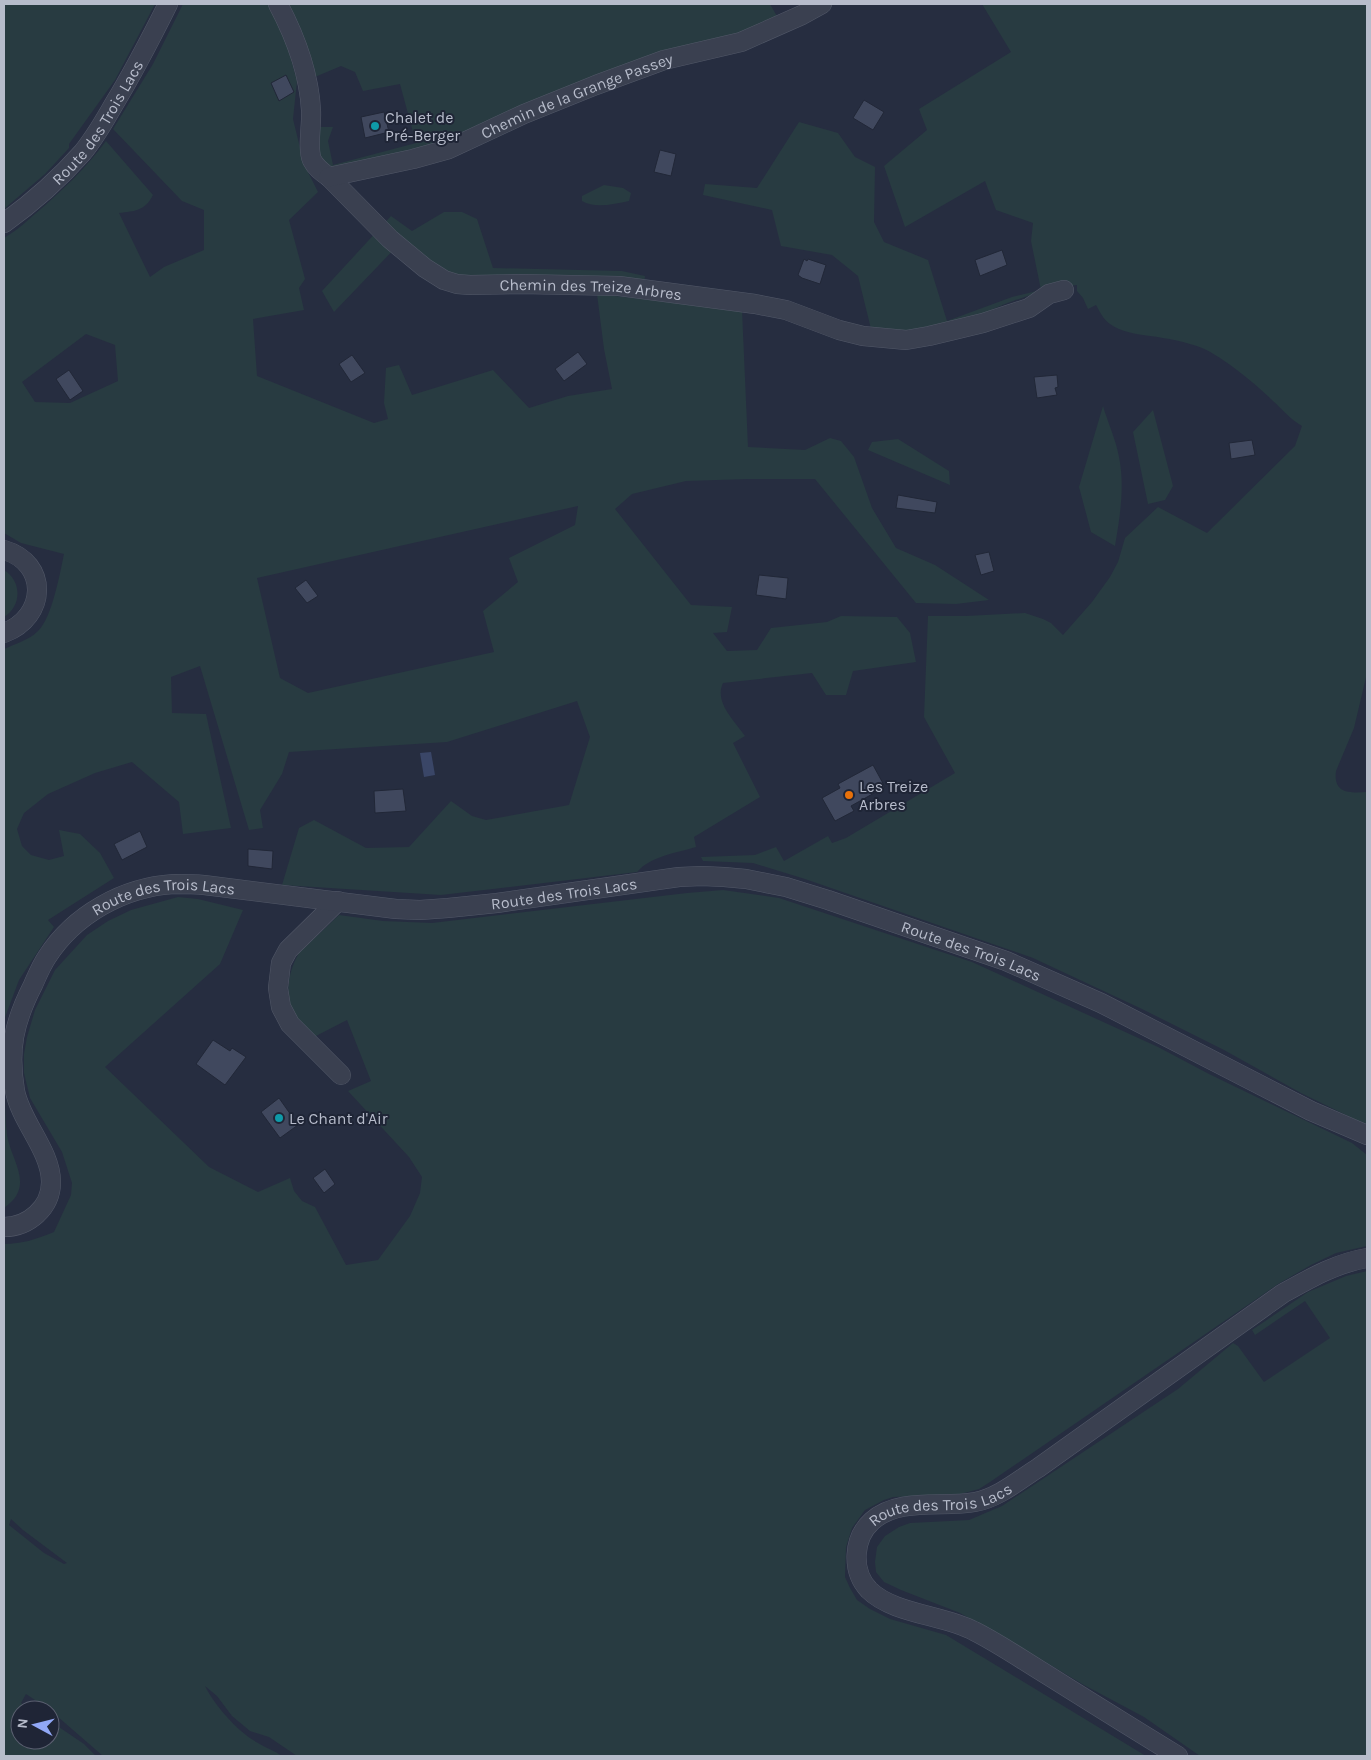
<svg xmlns="http://www.w3.org/2000/svg" width="1371" height="1760" viewBox="0 0 1371 1760" font-family="Karla,sans-serif">
<style>
.green{fill:#283b41;fill-rule:evenodd}
.water{fill:#3a4667}
.building{fill:#40485e;stroke:#212737}
.lines{fill:none;stroke-linecap:round;stroke-linejoin:round}
.minor-casing{stroke:#525868;stroke-width:20}
.minor{stroke:#3a4050;stroke-width:19}
.culture-dot{fill:#0f9aa8;stroke:#1f2536;stroke-width:2}
.food-dot{fill:#e8710a;stroke:#1f2536;stroke-width:2}
.labels{text-anchor:middle;dominant-baseline:central;stroke-width:4;stroke-linejoin:round;paint-order:stroke}
.street-label{font-size:16px;fill:#b7bccb;stroke:#1f2536}
.poi-label{font-size:16px;fill:#b7bccb;stroke:#1f2536;text-anchor:start}
</style>
<rect width="100%" height="100%" fill="#262d40"/>
<path class="green" d="M4,4H155L115,80L69,144V148L45,174L4,209Z
M183,4H268L283,30L297,81L293,119L304,164L318,192L289,220L305,279L299,288L304,310L253,319L257,376L374,423L388,419L384,403L386,368L399,365L412,395L493,370L529,408L568,396L612,389L604,349L597,294L742,310L748,447L805,450L830,438L841,441L854,457L872,508L896,548L935,565L989,600L956,604L916,603L815,479H748L686,481L632,494L615,509L691,605L732,607L727,632L713,633L727,651L757,650L771,628L827,622L841,616L897,617L910,633L916,662L853,671L846,695H826L812,673L723,683C714,702 734,720 745,736L733,743L760,797L694,837L696,847C676,853 651,856 637,872L441,895L282,885L299,828L314,820L366,848L409,847L451,801L472,816L486,820L569,805L590,737L577,701L447,742L289,752L282,774L260,810L263,828L249,830L200,666L171,677L172,713L206,714L231,828L183,834L179,802L132,762L95,773L48,794L24,813L17,829L22,846L31,855L49,860L64,856L59,830L80,834L100,853L114,878L48,920L54,927L19,980L4,1020V649C15,644 29,640 38,631C52,618 60,573 64,554L21,543L4,533V238C16,231 25,223 35,214C61,192 86,168 106,141L153,195C145,211 135,211 119,213L150,277L164,267L204,250V210L182,201L113,129L153,64ZM86,334L115,345L118,381L70,403L35,402L22,382ZM578,506L575,525L509,558L518,582L483,611L494,652L308,693L280,678L257,578Z
M288,4H770L778,18L740,34L436,146L335,169C315,160 317,146 317,127H333L328,141L333,165L416,143L400,84L363,91L355,72L341,66L315,77Z
M982,4H1367V673L1354,728L1336,771C1333,794 1350,793 1367,792V1124L1354,1119L1301,1093L1224,1050L1142,1009L1033,958L805,879L753,863L703,861L701,857L755,855L776,847L784,861L828,836L832,843L846,838L955,773L924,717L928,616H966L1025,613L1043,619L1051,623L1063,635L1092,602L1110,577L1118,562L1125,538L1158,507L1207,533L1295,446L1302,426C1290,419 1283,410 1273,401C1257,385 1223,357 1202,348C1187,342 1166,338 1150,336C1136,334 1121,332 1110,324C1103,319 1100,312 1096,305L1088,309L1083,298L1077,291V285C1056,287 1033,294 1013,301C993,308 973,320 952,326C926,333 899,333 872,333L858,276L832,255L781,246L772,210L703,195L705,184L757,188L799,122L838,133L855,157L875,167L874,222L884,242L928,260L947,321L1012,297L1041,290L1031,241L1033,223L996,210L985,181L905,227L884,166L927,130L919,109L1011,52Z
M604,185L623,188L631,193L629,201C614,204 595,209 582,201V196Z
M444,212H462L477,219L493,268L622,271L645,276L644,284L462,279L440,271L401,242L334,312L322,291L391,216L412,231Z
M1103,406C1108,423 1116,440 1119,457C1125,487 1120,516 1115,546L1091,532L1079,487Z
M1153,410L1173,486L1165,500L1148,504L1133,432Z
M898,439L949,471L950,485L868,450L872,442Z
M4,570C22,581 22,606 4,617Z
M723,890L779,898L972,962L1158,1047L1209,1074L1352,1143L1367,1155V1246L1336,1253L1311,1265L1278,1284L990,1482L979,1489L957,1495L893,1497L884,1500L865,1510L852,1528L846,1547L845,1577L850,1588L857,1600L870,1609L890,1619L946,1635L1146,1756H297L269,1737L250,1731L232,1716L217,1696L205,1686C215,1706 238,1732 258,1743C266,1748 275,1751 282,1756H103L50,1710L26,1694L21,1703L32,1710H20V1740H50V1721L84,1744L96,1756H4V1244C22,1244 37,1239 54,1232L71,1195L72,1183L62,1152L30,1098L24,1073V1054L27,1037L35,1010L55,970L87,935L108,921L131,910L178,897L198,899L243,910L220,964L105,1067L209,1167L258,1192L290,1178L294,1191L302,1201L315,1207L346,1265L378,1260L410,1216L420,1193L422,1177L409,1157L348,1091L371,1081L347,1020L314,1037C307,1029 296,1019 292,1010C284,992 290,968 299,953L339,915L383,921L432,923L687,893ZM11,1519L23,1530L67,1563L64,1564L44,1553L9,1525Z
M4,1096C6,1109 5,1122 7,1135C11,1161 36,1186 4,1208Z
M1367,1271V1756H1200L1144,1717L1084,1685L1005,1638L960,1613L901,1590L884,1582L876,1572L875,1562L877,1547L885,1536L899,1527L910,1523L969,1520L1002,1506L1178,1389L1233,1343L1238,1346L1264,1382L1330,1338L1305,1301L1255,1335L1252,1330L1308,1292L1346,1276Z"/>
<path class="water" d="M431,752L435,775L424,777L420,753Z"/>
<path class="building" d="M286,75L294,92L279,101L271,83Z
M864,100L884,112L873,130L853,118Z
M384,112L389,132L365,138L361,117Z
M660,150L676,154L671,176L654,172Z
M1002,250L1007,265L980,276L975,260Z
M804,259L807,261L808,259L826,265L820,284L802,278L798,275Z
M578,352L587,364L564,381L555,369Z
M352,355L365,373L351,382L339,364Z
M69,370L83,391L70,400L56,379Z
M1057,375L1058,387L1055,388L1057,395L1037,398L1034,377Z
M1252,440L1255,455L1231,459L1229,443Z
M898,495L937,502L935,513L896,508Z
M989,552L994,571L981,575L975,555Z
M759,575L788,578L786,599L756,595Z
M306,580L318,596L307,603L295,588Z
M873,765L885,787L851,806L854,811L835,821L822,798L840,788L838,784Z
M403,789L406,811L375,813L374,791Z
M140,831L147,847L122,860L114,844Z
M248,849L273,851L272,869L248,866Z
M213,1040L230,1051L232,1048L246,1057L225,1085L196,1064Z
M279,1098L298,1125L280,1138L261,1112Z
M325,1169L335,1184L324,1193L313,1178Z"/>
<g class="lines">
<g class="minor-casing">
<g id="minor">
<path id="s1" d="M278,4C295,36 309,74 311,110C312,125 307,148 312,160C316,168 322,172 329,177L390,239L425,268L444,280L457,284L470,285L521,284L619,286L755,304L786,310L839,330L863,336L906,340L929,336L983,323L1029,308L1049,294L1064,290"/>
<path id="s2" d="M329,177L413,159L449,149L524,114L596,85L664,60L741,42L802,15L822,4"/>
<path id="s3" d="M4,223C32,203 60,178 83,152C95,137 105,120 114,104C134,71 151,38 168,4"/>
<path d="M4,550C49,563 47,617 4,633"/>
<path d="M338,901L288,950L281,963L278,988L281,1007L290,1024L341,1075"/>
<path id="s4" d="M4,1227C28,1227 51,1208 51,1182C51,1151 21,1122 15,1091C8,1049 14,1022 33,985C37,976 41,966 47,957C74,915 123,887 174,884C184,884 194,884 204,885L396,909L420,910L448,908L497,903L679,877L702,876L724,877L746,879L786,887L828,900L1006,961L1101,1003L1311,1111L1367,1135"/>
<path id="s5" d="M1178,1756C1135,1730 1092,1703 1049,1676C1024,1661 1000,1644 974,1631C944,1615 893,1614 869,1590C851,1571 853,1538 872,1521C899,1497 942,1508 975,1502C998,1498 1019,1480 1038,1468L1282,1294C1309,1279 1336,1263 1367,1258"/>
</g>
</g>
<use href="#minor" class="minor"/>
</g>
<g class="culture-dot">
<circle cx="375" cy="126" r="5"/>
<circle cx="279" cy="1118" r="5"/>
</g>
<circle class="food-dot" cx="849" cy="795" r="5"/>
<g class="labels">
<g class="street-label">
<text stroke="none"><textPath href="#s2" startOffset="262">Chemin de la Grange Passey</textPath></text>
<text stroke="none"><textPath href="#s3" startOffset="139">Route des Trois Lacs</textPath></text>
<text stroke="none"><textPath href="#s1" startOffset="489">Chemin des Treize Arbres</textPath></text>
<text stroke="none"><textPath href="#s4" startOffset="856">Route des Trois Lacs</textPath></text>
<text stroke="none"><textPath href="#s4" startOffset="451">Route des Trois Lacs</textPath></text>
<text stroke="none"><textPath href="#s4" startOffset="1276">Route des Trois Lacs</textPath></text>
<text stroke="none"><textPath href="#s5" startOffset="501">Route des Trois Lacs</textPath></text>
</g>
<g class="poi-label">
<text x="385" y="117">Chalet de<tspan x="385" dy="18">Pré-Berger</tspan></text>
<text x="859" y="786">Les Treize<tspan x="859" dy="18">Arbres</tspan></text>
<text x="289" y="1118">Le Chant d'Air</text>
</g>
</g>
<rect width="1371" height="1760" fill="none" stroke="#b7bccb" stroke-width="10"/>
<g transform="translate(35 1725) rotate(277)"><circle r="24" fill="#1f2536" stroke="#5c6172"/>
<path d="M0-4L9 19L0 12L-9 19Z" fill="#91a8f6"/>
<text y="-8" font-size="14" font-weight="bold" text-anchor="middle" fill="#b7bccb">N</text>
</g>
</svg>
